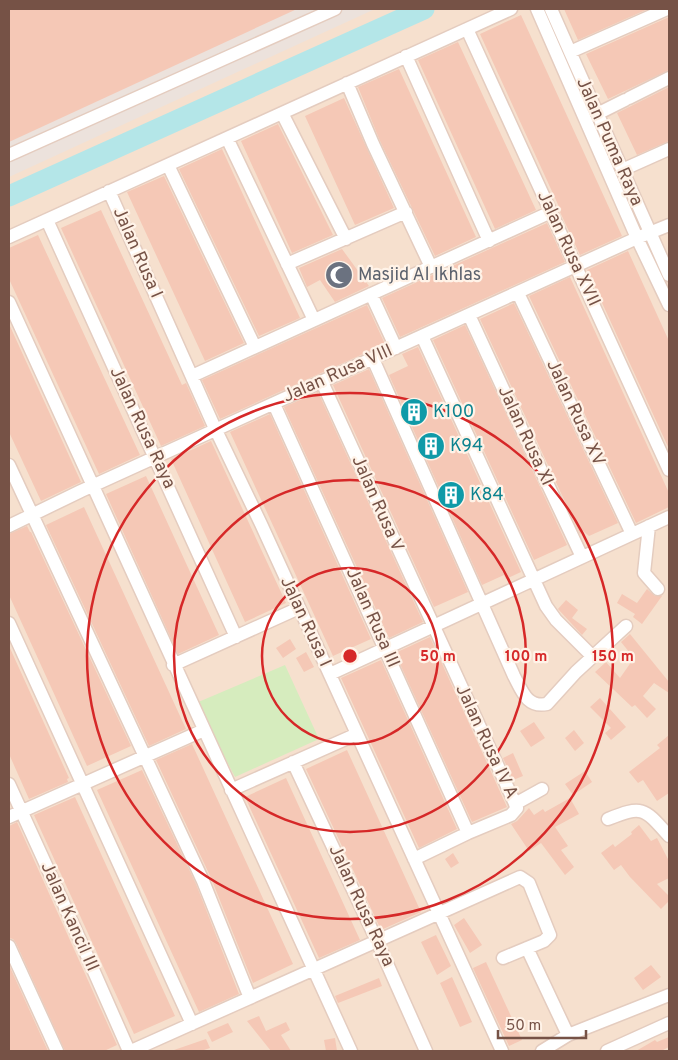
<svg xmlns="http://www.w3.org/2000/svg" width="678" height="1060" viewBox="0 0 678 1060" font-family="Overpass,sans-serif">
<style>
.residential{fill:#f6e0ce}
.industrial{fill:#ece2dc}
.green{fill:#d6ecbe}
.lines{fill:none;stroke-linecap:round;stroke-linejoin:round}
.river{stroke:#b4e6e8;stroke-width:21}
.building{fill:#f5c8b6}
.minor-casing{stroke:#e4ccbf;stroke-width:15}
.minor{stroke:#fff;stroke-width:12}
.ring{fill:none;stroke:#d62828;stroke-width:2.5}
.labels{text-anchor:middle;dominant-baseline:central;stroke-width:4.5;stroke-linejoin:round;paint-order:stroke}
.street-label{font-size:18px;fill:#765246;stroke:#fff3e8}
.worship-label{font-size:18px;fill:#5b616d;stroke:#fff3e8;text-anchor:start}
.culture-label{font-size:18px;fill:#0d838f;stroke:#fff3e8;text-anchor:start}
.centre{fill:#d62828;stroke:#fff3e8;stroke-width:2.5}
.ring-label{font-size:15px;text-anchor:middle;font-weight:bold;fill:#d62828;stroke:#fff3e8;stroke-width:4.5;stroke-linejoin:round;paint-order:stroke}
</style>
<rect width="100%" height="100%" fill="#feefe0"/>
<path class="residential" d="M9,9H669V1051H9Z"/>
<path class="industrial" d="M9,9H375L9,177Z"/>
<path class="green" d="M285,665L319,739L235,777L196,703Z"/>
<g class="lines">
<path class="river" d="M9,196L424,9"/>
</g>
<path class="building" d="M9,9H297L9,142Z
M564,9H648L578,40Z
M521,15L622,236L580,255L560,212L561,211L480,34Z
M669,17V70L608,99L586,54Z
M458,42L536,210L495,229L418,60Z
M399,69L476,237L435,256L380,141L358,87Z
M669,87V141L637,155L617,113Z
M344,98L394,208L355,225L305,116Z
M278,124L333,235L292,253L241,141Z
M222,149L300,318L259,336L179,169Z
M164,176L244,343L205,361L127,192Z
M101,210L182,385L186,383L205,426L161,446L61,228Z
M547,223L565,262L400,337L382,298Z
M38,235L140,455L99,474L9,279V248Z
M342,249L369,286L335,302L320,280L307,287L299,268Z
M628,251L669,341V449L587,270Z
M570,277L669,493V507L636,523L529,296Z
M514,303L618,523L589,536L583,531L580,534L480,319Z
M367,305L385,344L220,419L202,380Z
M9,324L81,482L41,501L9,432Z
M465,325L567,545L534,560L433,340Z
M418,347L521,572L506,579L504,575L482,585L389,375L408,366L402,354Z
M369,369L468,592L434,607L333,385Z
M318,392L423,622L389,638L284,407Z
M270,414L371,639L333,656L230,432Z
M211,441L286,603L245,622L171,459Z
M146,476L219,635L178,654L106,494Z
M84,507L186,729L149,746L46,525Z
M27,526L30,532H31L131,746L87,766L9,595V534Z
M647,589L655,596H662L642,624L633,617L635,614L617,603L622,594L637,603Z
M566,600L578,610L572,618L587,629L582,635L558,609Z
M630,634L669,682V693L654,683L643,696L656,709L647,718L635,705L632,707L595,672L606,662L620,678L634,658L621,642Z
M430,637L507,807L472,822L395,653Z
M290,639L296,649L283,658L276,648Z
M9,646L69,778L67,779L68,782L29,799L9,754Z
M306,652L314,667L304,672L296,658Z
M381,660L457,829L419,848L341,678Z
M600,698L626,727L611,740L605,733L611,728L590,707Z
M534,722L545,738L531,747L520,731Z
M574,730L584,743L575,751L565,738Z
M669,735V793L657,801L643,780L638,783L629,772L660,748L657,745Z
M192,744L293,964L253,983L211,878L156,760Z
M347,750L421,912L381,930L306,769Z
M513,753L523,776L513,780L503,758Z
M142,770L196,884L239,994L199,1012L97,790Z
M585,771L592,782L573,795L565,784Z
M286,778L360,940L319,958L245,797Z
M75,797L175,1016L134,1034L34,815Z
M570,798L579,814L555,827L568,846L561,850L574,867L565,875L541,843L529,851L511,824L517,821L529,808L534,815L543,809L545,812Z
M17,822L117,1045L104,1051H65L16,943L13,939L9,938V826Z
M639,825L651,841L657,838L669,861V878L657,884L669,896V901L661,909L630,877L621,865L614,870L601,853L613,844L615,847L632,834L631,832Z
M453,853L459,863L451,868L445,859Z
M464,918L482,945L470,953L454,925Z
M436,935L451,966L437,975L421,942Z
M486,962L522,1040L509,1046L473,968Z
M9,965L48,1051H9Z
M651,965L661,977L643,990L634,978Z
M452,977L472,1022L460,1027L440,983Z
M379,978L382,986L338,1003L335,996Z
M259,1016L266,1031L286,1022L290,1030L281,1035L291,1051H271L247,1021Z
M228,1023L233,1032L212,1042L207,1032Z
M669,1037V1047L663,1050L664,1051H636L655,1040L657,1042Z
M335,1038L337,1051H326L324,1040Z
M206,1039L210,1048L201,1051H175L174,1050Z"/>
<g class="lines">
<g class="minor-casing">
<path id="minor" d="M537,9L637,238L669,305
M551,9L669,275
M467,29L669,470
M570,52L667,9
M406,56L489,241
M347,83L373,144L431,267
M629,98L669,78
M282,113L346,239
M597,114L625,100
M227,138L314,320
M9,155L335,9
M168,165L255,347
M622,170L669,149
M109,191L213,424L261,524L502,1051
M47,220L236,637
M9,237L511,9
M287,264L406,212
M518,293L632,534
M371,294L396,348
M9,302L351,1051
M469,315L524,434L582,557
M422,336L546,606L556,620L592,656
M373,359L514,676C522,691 527,708 547,704L576,672L626,626
M192,376L551,212
M322,382L517,808L511,815L468,833L414,859
M274,404L468,833
M9,465L203,881L250,998
M9,526L81,491L637,238L669,225
M649,526L644,573L658,589
M9,623L192,1024
M173,665L299,608
M330,674L669,517
M293,762L377,941L426,1051
M9,784L77,933L129,1051
M231,790L357,734
M515,804L542,789
M9,817L204,730
M608,819C643,805 644,808 669,836
M9,946L57,1051
M527,948L568,1035
M131,1051L520,877L529,883L550,935L544,941L503,958
M542,1051L568,1035L669,995
M607,1051L669,1023"/>
</g>
<use href="#minor" class="minor"/>
</g>
<g class="ring">
<circle cx="350" cy="656" r="88"/>
<circle cx="350" cy="656" r="176"/>
<circle cx="350" cy="656" r="263"/>
</g>
<defs>
<g id="mosque-disc" transform="scale(1.4375)"><circle r="9.5" fill="#6b7280" stroke="#fff3e8"/><path d="M3.5-4.9A6 6 0 1 0 3.5 4.9A5 5 0 1 1 3.5-4.9Z" fill="#fff"/></g>
<g id="building-disc" transform="scale(1.4375)"><circle r="9.5" fill="#0f9aa8" stroke="#fff3e8"/><path d="M-4-6H4V6H1V3H-1V6H-4ZM-2.5-4.3h1.7v1.8h-1.7ZM.8-4.3h1.7v1.8H.8ZM-2.5-1h1.7V.8h-1.7ZM.8-1h1.7V.8H.8Z" fill="#fff"/></g>
</defs>
<g fill-rule="evenodd">
<use href="#mosque-disc" x="339" y="275"/>
<use href="#building-disc" x="414" y="412"/>
<use href="#building-disc" x="431" y="446"/>
<use href="#building-disc" x="451" y="495"/>
</g>
<g class="labels">
<g class="street-label">
<text transform="translate(609 142) rotate(66)">Jalan Puma Raya</text>
<text transform="translate(568 249) rotate(65)">Jalan Rusa XVII</text>
<text transform="translate(137 253) rotate(66)">Jalan Rusa I</text>
<text transform="translate(338 374) rotate(-24)">Jalan Rusa VIII</text>
<text transform="translate(575 413) rotate(65)">Jalan Rusa XV</text>
<text transform="translate(142 428) rotate(65)">Jalan Rusa Raya</text>
<text transform="translate(525 436) rotate(65)">Jalan Rusa XI</text>
<text transform="translate(377 504) rotate(66)">Jalan Rusa V</text>
<text transform="translate(372 618) rotate(66)">Jalan Rusa III</text>
<text transform="translate(305 622) rotate(65)">Jalan Rusa I</text>
<text transform="translate(486 742) rotate(65)">Jalan Rusa IV A</text>
<text transform="translate(361 906) rotate(65)">Jalan Rusa Raya</text>
<text transform="translate(69 917) rotate(66)">Jalan Kancil III</text>
</g>
<g class="worship-label">
<text x="358" y="275">Masjid Al Ikhlas</text>
</g>
<g class="culture-label">
<text x="433" y="412">K100</text>
<text x="450" y="446">K94</text>
<text x="470" y="495">K84</text>
</g>
</g>
<circle cx="350" cy="656" r="8" class="centre"/>
<g class="ring-label">
<text x="438" y="661">50 m</text>
<text x="526" y="661">100 m</text>
<text x="613" y="661">150 m</text>
</g>
<rect width="678" height="1060" fill="none" stroke="#765246" stroke-width="20"/>
<path d="M498 1030v8h88v-8" fill="none" stroke="#765246" stroke-width="2.5"/>
<text x="506" y="1030" font-size="15" fill="#765246" stroke="#fff3e8" stroke-width="4" paint-order="stroke">50 m</text>
</svg>
